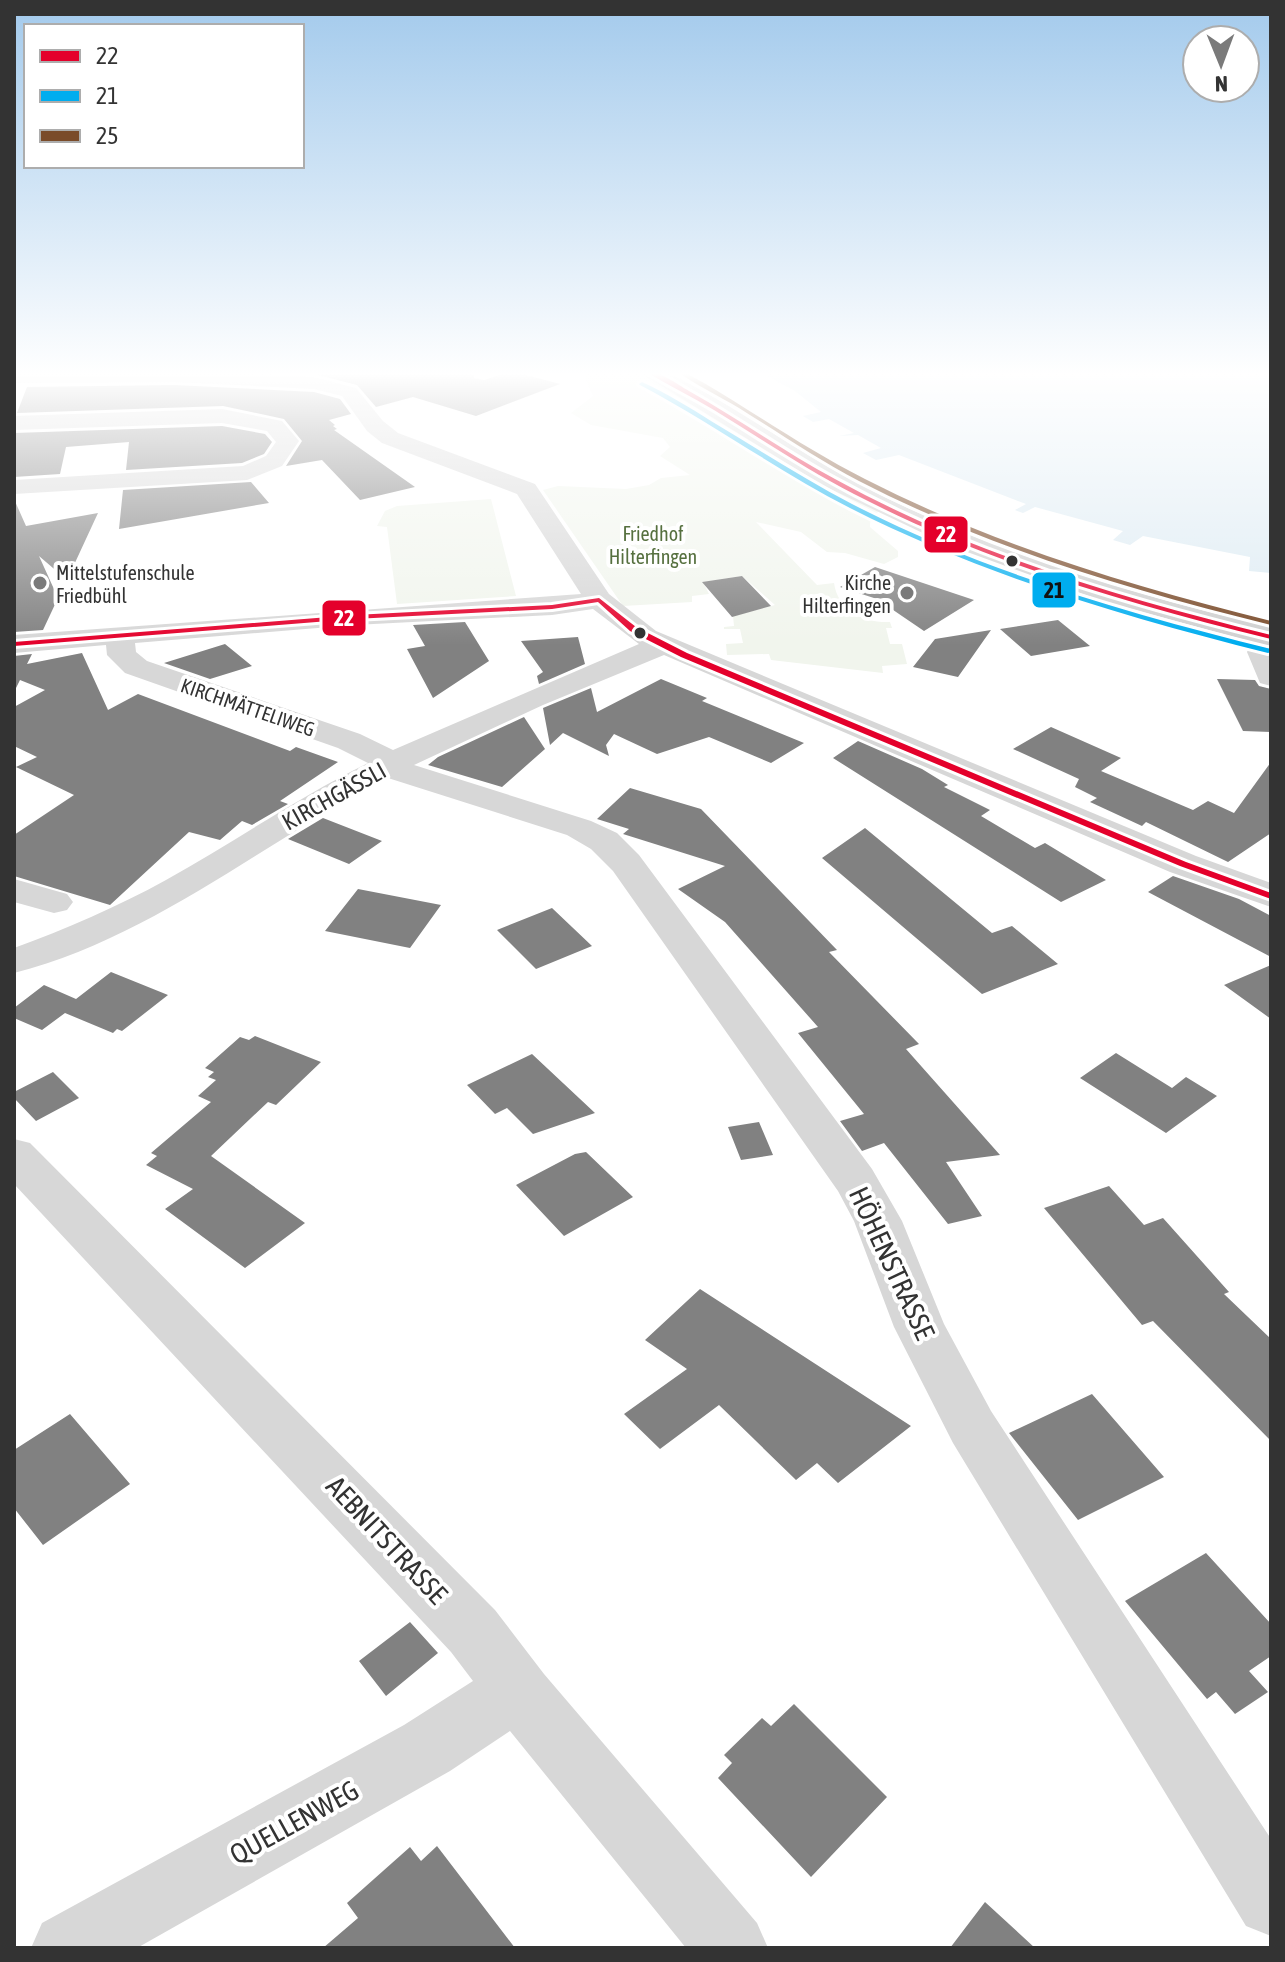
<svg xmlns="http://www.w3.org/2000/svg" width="1285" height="1962" viewBox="0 0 1285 1962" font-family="'Asap Condensed',sans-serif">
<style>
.green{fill:#f1f5ed}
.water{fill:#ddebf3}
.building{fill:#818181}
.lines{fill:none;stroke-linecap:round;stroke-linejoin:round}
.street{fill:#d7d7d7;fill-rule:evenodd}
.secondary{fill:#d0d0d0;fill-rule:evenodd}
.bus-1-casing{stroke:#fff;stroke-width:6}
.bus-2-casing{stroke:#fff;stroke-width:6}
.bus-3-casing{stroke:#fff;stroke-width:6}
.bus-1{fill:#e4002b;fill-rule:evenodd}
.bus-2{fill:#00adef;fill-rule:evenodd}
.bus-3{fill:#7a4b2a;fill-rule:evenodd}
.bus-dot{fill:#333;stroke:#fff;stroke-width:3}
.poi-dot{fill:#7a7a7a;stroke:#fff;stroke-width:3}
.labels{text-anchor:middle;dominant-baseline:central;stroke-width:8;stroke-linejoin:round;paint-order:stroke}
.far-park-label{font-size:20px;fill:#56703f;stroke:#fff}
.far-poi-label{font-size:20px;fill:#333;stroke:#fff;text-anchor:start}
.far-street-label{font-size:20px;fill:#333;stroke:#fff}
.street-label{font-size:24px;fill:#333;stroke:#fff}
.near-street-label{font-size:28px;fill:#333;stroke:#fff}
.line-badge{stroke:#fff;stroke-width:3}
.badge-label{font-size:22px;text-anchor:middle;font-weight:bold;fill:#fff}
.pale-badge-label{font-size:22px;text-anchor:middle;font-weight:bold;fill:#111}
</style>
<rect width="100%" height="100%" fill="#fff"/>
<path class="green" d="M582,371H648L889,508C878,512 870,513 870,527L898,551V557L884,564L845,553L827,552L801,532L756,522L817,585L834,583C838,610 862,623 890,622L892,628H886L890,644H902L907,664L882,666L883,673L771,660L769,654L727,655L726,644L743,643L740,629H724V627L734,626L733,616L775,605L742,576L703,582L709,594L692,596V602L623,606L543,490L558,486L626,489L649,485L661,478L690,475L660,456L670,447L663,438L591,425L571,413L593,396Z
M491,499L516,596L397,604L387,527L377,526L385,511L397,506Z"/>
<path class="water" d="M758,371H1271V573L1249,571L1250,557L1143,536L1130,545L1113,540L1123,531L1035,507L1023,513L1015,510L1026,504L899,455L876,460L863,453L881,448L858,435L839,436L854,433L829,419L813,422L803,416L821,412L795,391Z"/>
<path class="building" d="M250,371H474V378L484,380L511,371L560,384L476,416L413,397L376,407L357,385L314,374Z
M174,385L314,392L340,399L351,414L329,420L335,425L333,426L337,429L334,430L415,487L360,500L322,460L286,466L302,441L284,419L223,406L17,413L27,387Z
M222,426L265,434L272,442L264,454L242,463L126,470L129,442L66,447L60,474L14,477V433Z
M251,482L269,503L119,529L123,490Z
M14,499L26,526L98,513L67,580L39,556L58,598L43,630L14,632Z
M875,567L974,600L924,631L877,599L840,587Z
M742,576L771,606L732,617L702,582Z
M1058,620L1090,646L1031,656L1000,629Z
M465,622L489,661L433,698L407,649L425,646L413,625Z
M991,630L958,677L913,667L935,639Z
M578,637L585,664L539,684L537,676L543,672L521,641Z
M225,644L252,666L210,679L164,663Z
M82,653L108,710L138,694L290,751L296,747L338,762L280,801L288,804L252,825L242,821L220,840L189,832L110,905L14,876V835L74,795L16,767L37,757L14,746V707L45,690L20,680L14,692V656L32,654L27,664Z
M661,679L707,698L702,701L804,743L771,763L709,737L657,754L614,734L606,745L609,756L563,733L550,745L543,708L591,688L597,712Z
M1217,679L1255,680L1259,686L1271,689V732L1243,731Z
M524,717L545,749L502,787L428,765L438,757Z
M1051,727L1121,758L1101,771L1193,810L1208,801L1234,813L1271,762V833L1228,862L1146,822L1142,826L1090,802L1097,798L1075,787L1079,779L1013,749Z
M858,741L922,769L948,785L944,787L990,810L981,816L1035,848L1045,843L1106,880L1061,902L833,758Z
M630,788L701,809L837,950L829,952L919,1044L906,1049L1000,1155L946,1162L982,1216L948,1224L884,1143L862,1151L840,1121L864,1114L798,1033L818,1027L725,922L678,889L725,866L623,834L629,829L597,819Z
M323,818L382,841L349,864L288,839Z
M865,828L992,933L1012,926L1058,964L982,994L822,858Z
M1173,876L1239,899L1271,916V957L1148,892Z
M358,889L441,905L410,948L325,931Z
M552,908L592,946L536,969L497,930Z
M1271,965V1019L1224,985Z
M111,972L168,995L122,1031L117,1029L113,1033L65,1013L42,1030L14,1018V1008L44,985L76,999Z
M255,1036L321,1062L276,1105L268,1102L211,1156L305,1223L245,1268L165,1209L193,1189L146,1165L157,1156L151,1153L211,1102L198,1096L216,1080L208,1077L214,1072L205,1068L240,1037L249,1040Z
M1116,1053L1172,1088L1186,1077L1217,1096L1166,1133L1080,1078Z
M532,1054L595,1113L533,1134L507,1108L495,1114L467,1085Z
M53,1072L79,1098L36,1121L14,1098V1092Z
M759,1122L773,1155L741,1160L728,1127Z
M586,1152L633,1197L564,1236L516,1185L575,1154Z
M1109,1186L1144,1225L1163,1218L1229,1292L1224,1294L1271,1339V1441L1153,1321L1142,1325L1044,1208Z
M700,1289L911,1426L838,1483L817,1463L796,1480L719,1405L660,1449L624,1414L687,1369L645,1340Z
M1092,1394L1164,1477L1078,1520L1009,1433Z
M70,1414L130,1484L43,1545L14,1508V1450Z
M1206,1553L1271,1624V1656L1249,1671L1268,1692L1235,1714L1216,1692L1207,1699L1125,1601Z
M410,1622L438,1653L386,1696L359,1661Z
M794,1704L887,1797L811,1877L718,1778L732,1763L724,1755L762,1718L771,1726Z
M437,1846L515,1948H323L358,1918L347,1903L410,1847L421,1861Z
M985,1902L1035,1948H950Z"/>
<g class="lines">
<path class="street" d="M14,371H194L314,377L356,388L383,421L398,433L535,484L609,594L656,631L1196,856L1271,883V907L1170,872L664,655L543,705L414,765L591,821L617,833L639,855L872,1169L902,1221L944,1324L991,1411L1271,1839V1936L1246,1926L953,1443L894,1327L854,1221L838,1191L613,871L591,849L567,835L388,778C263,842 152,938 14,973V948C66,929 117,907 166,880C234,842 297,798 368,763L338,748L125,673L107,655L106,645L14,653V635L581,594L517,494L382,443L367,431L342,396L314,389L174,382L14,383ZM593,609L639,644L393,750L360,734L147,661L136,652L135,643L354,625L552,615Z
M222,409L282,421L299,441L282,466L247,480L14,494V480L243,466L266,456L276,442L267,431L222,423L14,430V416Z
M1267,627L1271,628V686L1260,683L1247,652L1257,630Z
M14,879L67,894L73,902L67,910L54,913L14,902Z
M14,1139L30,1143L495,1610L544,1674L757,1923L768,1948H686L510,1731L450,1771L137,1948H31L42,1923L404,1725L473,1681L451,1652L14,1184Z"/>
<path class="secondary" d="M637,371H665C734,405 796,451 865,487C992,553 1132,595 1271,627V647L1102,601L948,545L822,485Z"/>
<g class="bus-1-casing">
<path id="bus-1" d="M645,371C660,371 677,384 689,391C739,419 785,452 835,479C971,554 1121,598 1271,635V639C1128,604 985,562 854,494C805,469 760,438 714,410C691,396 667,385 645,371Z
M599,598L636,627L687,653L1186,862L1271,893V899L1180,866L681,657L630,631L598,602L552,609L354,619L14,646V642L354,615L552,605Z"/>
</g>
<g class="bus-2-casing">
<path id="bus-2" d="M642,382C666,393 689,407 711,421C758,449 804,479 852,504C984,572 1127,613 1271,649V652L1268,653C1125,617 982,575 850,508C778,471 712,423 640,385L639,384Z"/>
</g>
<g class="bus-3-casing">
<path id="bus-3" d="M676,371H682L704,383C758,415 809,451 865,479C994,545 1131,586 1271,621V625C1129,590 989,548 859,481C817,459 779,433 739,408C719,396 696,385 676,371Z"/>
</g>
<use href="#bus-1" class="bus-1"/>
<use href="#bus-2" class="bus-2"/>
<use href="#bus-3" class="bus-3"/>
</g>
<linearGradient id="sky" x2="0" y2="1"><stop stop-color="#a3caec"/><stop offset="0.58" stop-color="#fff"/><stop offset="1" stop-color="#fff" stop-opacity="0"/></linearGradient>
<rect width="1285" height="645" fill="url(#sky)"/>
<g class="bus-dot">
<circle cx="1012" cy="561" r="7"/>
<circle cx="640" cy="633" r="7"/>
</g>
<g class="poi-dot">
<circle cx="40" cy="583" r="8"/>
<circle cx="907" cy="593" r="8"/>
</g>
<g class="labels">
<g class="far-park-label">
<text x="653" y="533">Friedhof<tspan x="653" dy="23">Hilterfingen</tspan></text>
</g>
<g class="far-poi-label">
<text x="56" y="572">Mittelstufenschule<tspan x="56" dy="23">Friedbühl</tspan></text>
<text x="891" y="582" text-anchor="end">Kirche<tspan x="891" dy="23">Hilterfingen</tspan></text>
</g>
<g class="far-street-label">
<text transform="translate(248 707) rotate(19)">KIRCHMÄTTELIWEG</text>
</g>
<g class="street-label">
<text transform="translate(334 796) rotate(-29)">KIRCHGÄSSLI</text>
</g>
<g class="near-street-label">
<text transform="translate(892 1263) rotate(65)">HÖHENSTRASSE</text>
<text transform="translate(387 1540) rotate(47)">AEBNITSTRASSE</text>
<text transform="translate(294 1822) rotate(-29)">QUELLENWEG</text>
</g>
</g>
<g class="line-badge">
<rect x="923" y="515" width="46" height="39" rx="8" fill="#e4002b"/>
<rect x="1031" y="571" width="46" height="38" rx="8" fill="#00adef"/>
<rect x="321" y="599" width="46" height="38" rx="8" fill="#e4002b"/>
</g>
<g class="badge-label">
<text x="946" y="542">22</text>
<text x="344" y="626">22</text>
</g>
<g class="pale-badge-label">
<text x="1054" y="598">21</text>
</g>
<rect width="1285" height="1962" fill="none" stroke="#333333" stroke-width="32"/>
<rect x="24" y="24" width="280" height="144" fill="#ffffff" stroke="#adadad" stroke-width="2"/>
<rect x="40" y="50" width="40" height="12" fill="#e4002b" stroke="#adadad" stroke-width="2"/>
<text x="96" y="64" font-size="24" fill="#333333">22</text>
<rect x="40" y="90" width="40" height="12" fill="#00adef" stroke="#adadad" stroke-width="2"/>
<text x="96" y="104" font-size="24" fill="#333333">21</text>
<rect x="40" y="130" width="40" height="12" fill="#7a4b2a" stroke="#adadad" stroke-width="2"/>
<text x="96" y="144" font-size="24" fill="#333333">25</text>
<g transform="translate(1221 64) rotate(179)"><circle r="38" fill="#ffffff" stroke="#adadad" stroke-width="2"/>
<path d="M0-6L14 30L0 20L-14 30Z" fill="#7a7a7a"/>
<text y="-12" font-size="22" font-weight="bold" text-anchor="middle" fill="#333333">N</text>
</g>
</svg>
